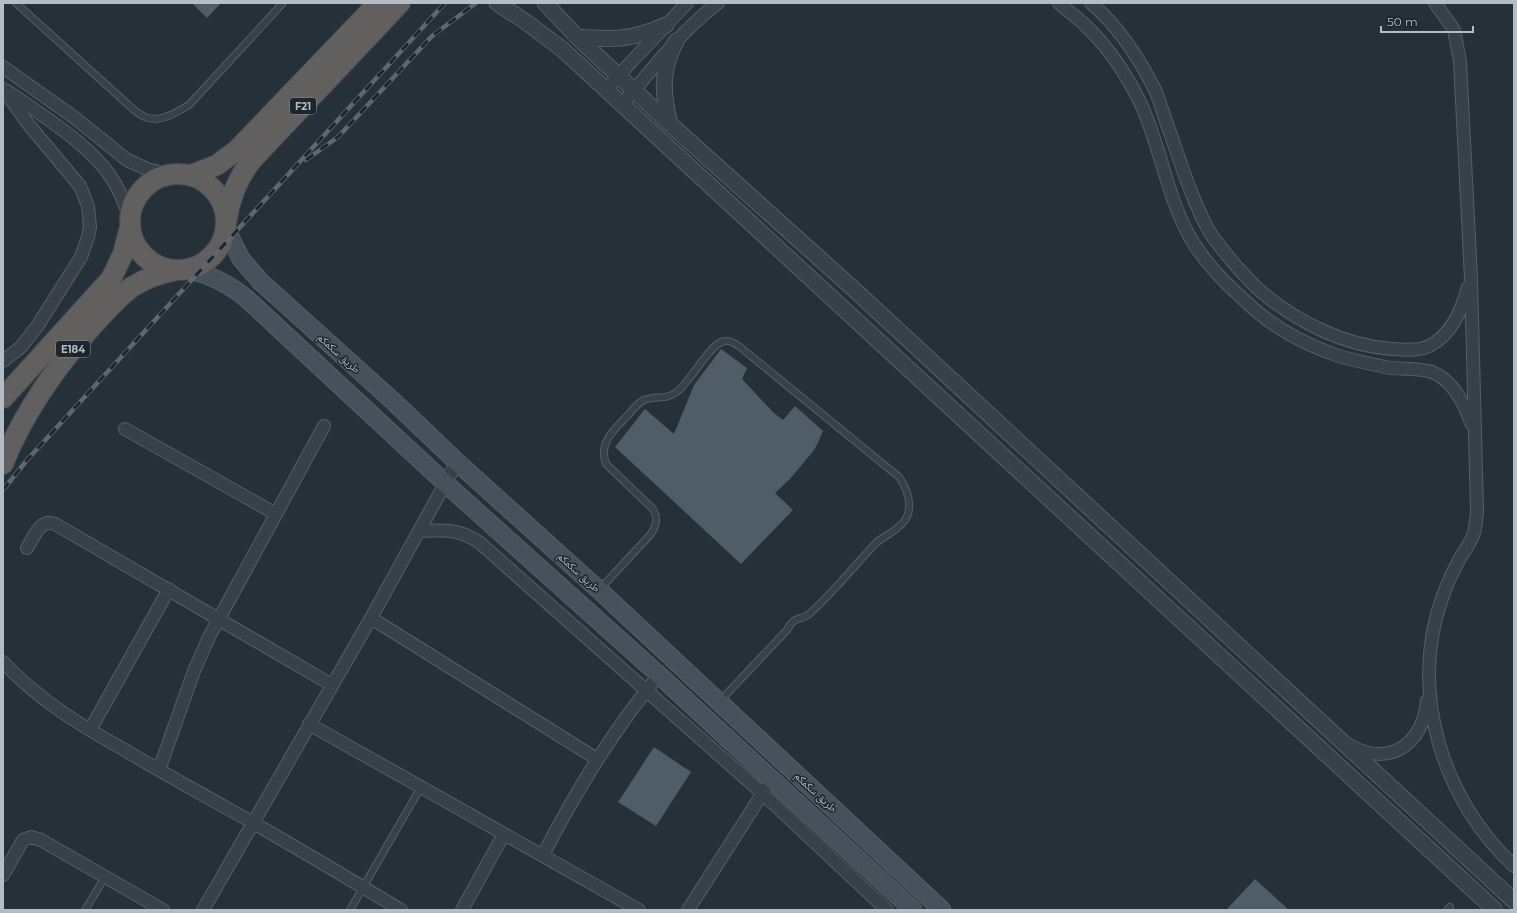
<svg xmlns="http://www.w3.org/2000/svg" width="1517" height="913" viewBox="0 0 1517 913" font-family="Montserrat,'Noto Naskh Arabic',sans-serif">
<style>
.building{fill:#505d66}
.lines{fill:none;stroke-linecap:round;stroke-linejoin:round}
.service-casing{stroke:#565f66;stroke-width:8}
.minor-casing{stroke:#565f66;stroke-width:14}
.tertiary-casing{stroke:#565f66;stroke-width:17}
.secondary-casing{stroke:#565f66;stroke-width:19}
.trunk-casing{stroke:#434c53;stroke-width:22}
.service{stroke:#384148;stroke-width:6}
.minor{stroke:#384148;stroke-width:12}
.tertiary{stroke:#384148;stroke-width:15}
.secondary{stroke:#46515b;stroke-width:17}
.trunk{stroke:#62605f;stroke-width:20}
.rail-casing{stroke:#5c6871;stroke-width:4.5}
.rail{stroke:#1d262d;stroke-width:3;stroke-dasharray:9;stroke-linecap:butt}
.labels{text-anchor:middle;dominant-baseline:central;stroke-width:3;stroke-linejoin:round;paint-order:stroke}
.shield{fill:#1d262d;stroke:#869097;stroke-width:1}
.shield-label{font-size:10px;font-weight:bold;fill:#b3bdc4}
.street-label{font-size:11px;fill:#b3bdc4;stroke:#1d262d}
</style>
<rect width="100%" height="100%" fill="#253038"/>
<path class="building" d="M192,3H221L207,18Z
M721,349L747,368L742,379L774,413L783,420L795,406L823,431L815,449L790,479L775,493L793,510L741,564L615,447L645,409L674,434L694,385Z
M654,747L691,772L656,826L618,802Z
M1255,879L1289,910H1226Z"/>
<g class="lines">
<g class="service-casing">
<path id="service" d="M16,3L134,110C138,113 143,117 148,118C162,122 177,112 189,105L283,3
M600,589L650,535C657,525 659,518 652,508L606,464C598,442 615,429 628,415C633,410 637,403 644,400C657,395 666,401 678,391C691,380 708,348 721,342C728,339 735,343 740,347L899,477C907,488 914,507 905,520C899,530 885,535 876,543C853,567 833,593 808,615C796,621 795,616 787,630L720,701
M85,910L105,877
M350,910L421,787
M1447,910L1450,907"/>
</g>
<g class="minor-casing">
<path id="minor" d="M1059,3C1069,12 1081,20 1090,30C1110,50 1126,74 1139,100C1161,145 1167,201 1194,244C1207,264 1224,282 1242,298C1267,323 1299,342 1333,354C1349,360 1368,363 1385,367C1400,370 1417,367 1432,372C1453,380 1464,403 1471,423
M1091,3C1119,27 1139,58 1155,90C1160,101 1163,113 1167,124C1180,160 1191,198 1209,231C1217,244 1228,256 1237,267C1244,274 1250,282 1258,289C1295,321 1344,346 1393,349C1405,350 1419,351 1429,346C1452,335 1462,309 1468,287
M1435,3L1454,30L1460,61L1471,278L1477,511C1476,520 1476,530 1472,538C1468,547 1461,555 1457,564C1451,575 1446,587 1442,598C1409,692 1442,799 1514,866
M3,67L75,118L127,160L147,169L168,174
M3,89L29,125L80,186L88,206L90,227L88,237L81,257L38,325L21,347L3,361
M606,90L632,61L687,3
M7,91C40,114 89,144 111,177C120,190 125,204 130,219
M622,105C652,69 681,31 718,3
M125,429L276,514
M420,531C444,530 459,528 480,543L762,793L887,910
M27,548C34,537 40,518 55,524L332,685
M371,618L597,759
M3,662C39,700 78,724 123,749C156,769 189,787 223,806C283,839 342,875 401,910
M309,724L639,910
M90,730L169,589
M1349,745C1390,768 1423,744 1427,701
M159,770L194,671L209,637L324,426
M543,855C576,791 612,731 659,675
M3,875L23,840L31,837L41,840L163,910
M203,910L371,618L457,462
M462,910L504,834
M688,910L766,788"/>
</g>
<g class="tertiary-casing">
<path id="tertiary" d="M497,3L526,22L562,49L1495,910
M545,3L577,37L670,124L859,294L1514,901
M577,37C613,40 633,40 666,25
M670,124C662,92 661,70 676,41"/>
</g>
<g class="secondary-casing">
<path id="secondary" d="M226,226L230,237L241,259L261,282L393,401L457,462L599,590L942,910
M185,269C209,274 228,283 247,299L445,483L659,675L913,910"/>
</g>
<g class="trunk-casing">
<path id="trunk" d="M130 222a48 48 0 1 1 96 0a48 48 0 1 1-96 0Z
M191,175L217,165L237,150L378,3
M227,219C230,197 238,178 251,161L400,3
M3,398L111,279L123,254L130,227
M3,464C24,411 57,365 95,323C107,310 118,297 132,287C146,278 161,273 177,270"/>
</g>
<use href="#service" class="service"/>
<use href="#minor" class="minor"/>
<use href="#tertiary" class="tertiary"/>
<use href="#secondary" class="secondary"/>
<use href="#trunk" class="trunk"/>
<g class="rail-casing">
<path id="rail" d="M306,160L338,137L432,36L476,3
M3,490L27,460L445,3"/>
</g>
<use href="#rail" class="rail"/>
</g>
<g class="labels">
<g class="shield">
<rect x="290" y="98" width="26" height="16" rx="3"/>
<rect x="56" y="341" width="34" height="16" rx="3"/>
</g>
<g class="shield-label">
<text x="303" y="106">F21</text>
<text x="73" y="349">E184</text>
</g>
<g class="street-label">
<text transform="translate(339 353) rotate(42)">طريق سكمكم</text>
<text transform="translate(579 572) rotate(42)">طريق سكمكم</text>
<text transform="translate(816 792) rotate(43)">طريق سكمكم</text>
</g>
</g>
<rect width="1517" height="913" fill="none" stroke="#b3bdc4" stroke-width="8"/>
<path d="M1381 26v6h92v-6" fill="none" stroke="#b3bdc4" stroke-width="2"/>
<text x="1387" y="26" font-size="12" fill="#b3bdc4" stroke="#1d262d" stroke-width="3" paint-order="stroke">50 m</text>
</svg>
